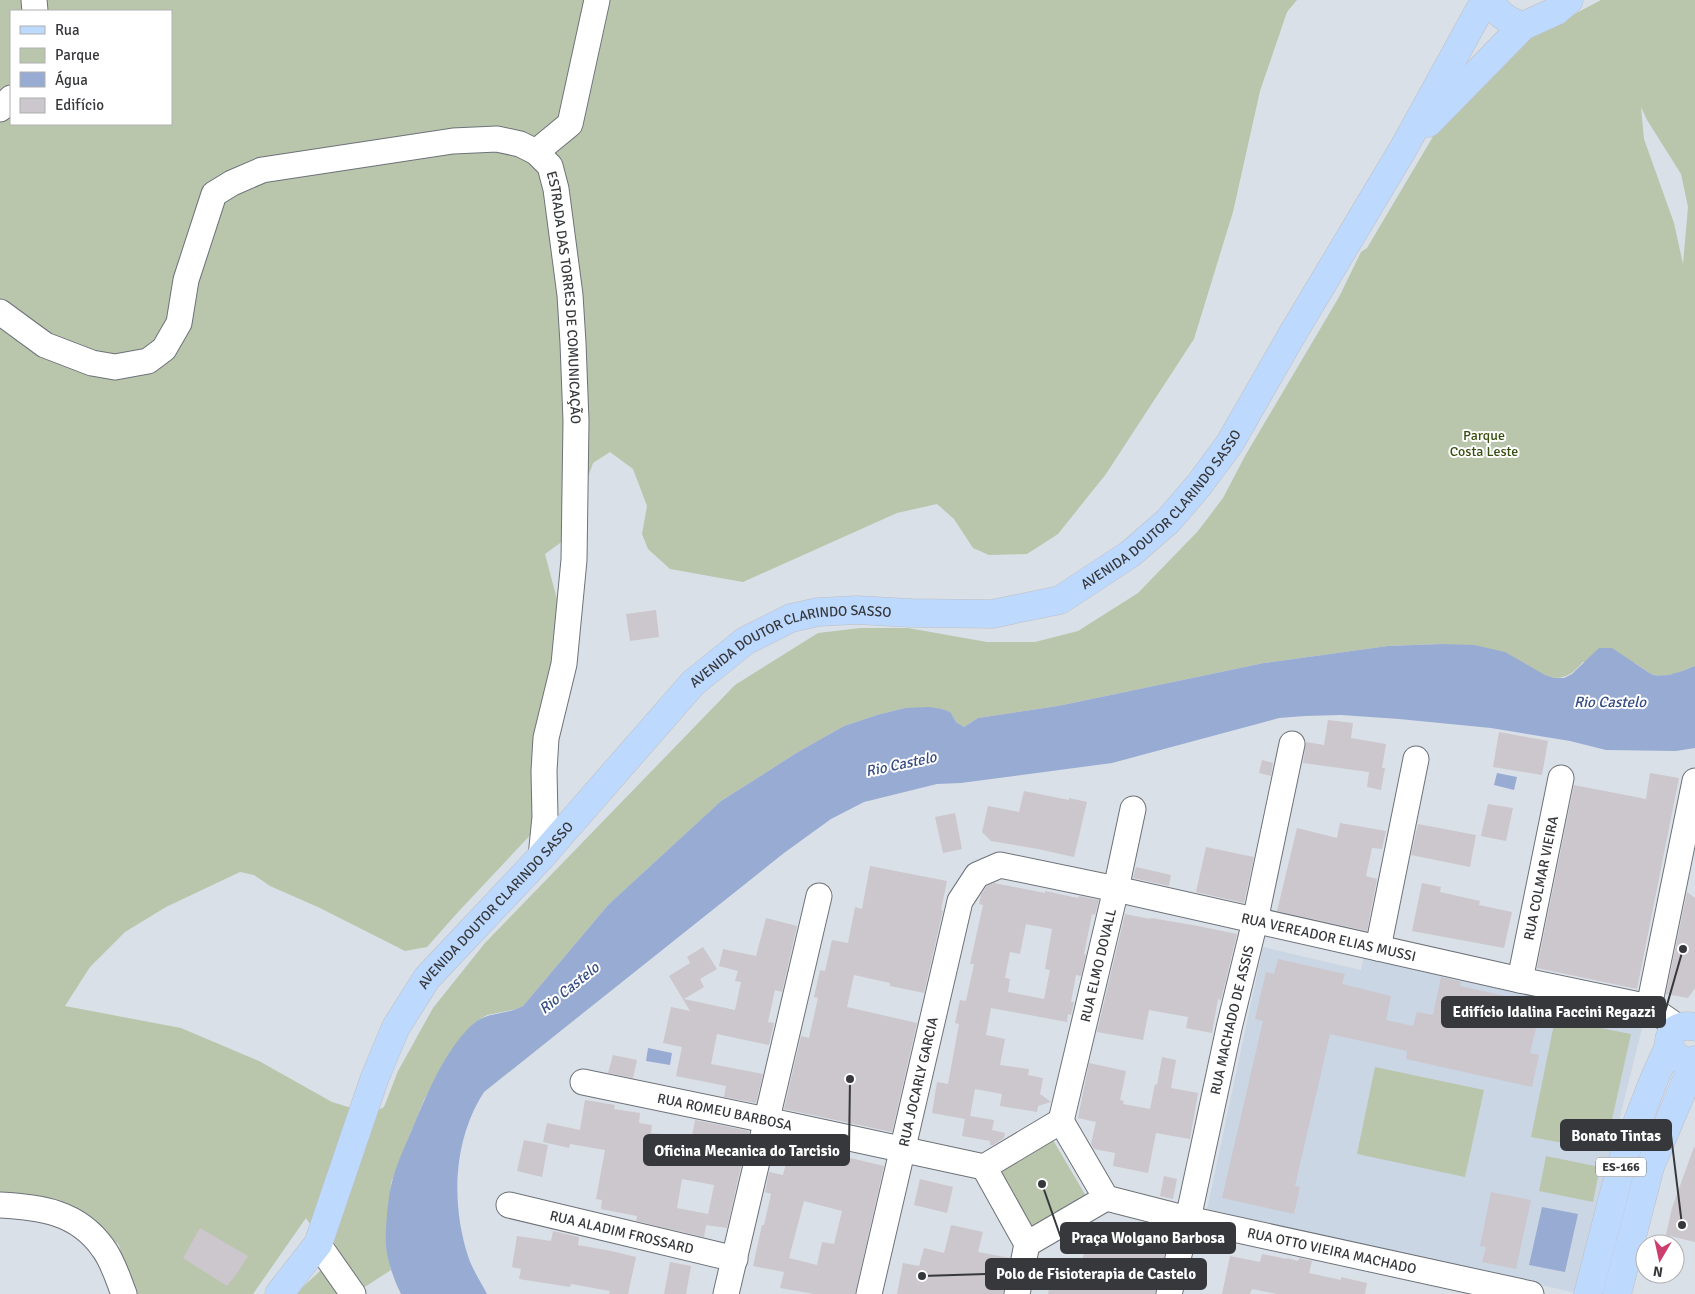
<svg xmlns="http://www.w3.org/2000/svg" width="1695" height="1294" viewBox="0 0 1695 1294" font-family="Signika,sans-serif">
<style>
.built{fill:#cbd6e4}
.green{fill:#b9c6ac;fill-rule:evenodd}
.water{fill:#98abd3}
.building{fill:#ccc6cd;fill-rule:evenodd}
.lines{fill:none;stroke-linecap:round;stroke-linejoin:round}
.minor-casing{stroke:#6d7279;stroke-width:27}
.major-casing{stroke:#bfbfc0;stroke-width:29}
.minor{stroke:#fff;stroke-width:25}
.major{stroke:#bed9fe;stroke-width:28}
.labels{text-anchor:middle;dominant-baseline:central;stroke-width:4;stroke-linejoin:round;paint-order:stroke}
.shield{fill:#fff;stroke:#727476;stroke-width:1}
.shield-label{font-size:12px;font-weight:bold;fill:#36383b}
.street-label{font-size:14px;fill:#36383b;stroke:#fff}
.park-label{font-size:14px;fill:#374e0f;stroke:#fff}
.water-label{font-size:15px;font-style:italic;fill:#374e83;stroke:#fff}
.leader{fill:none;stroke:#36383b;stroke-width:2}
.callout-dot{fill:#36383b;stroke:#fff;stroke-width:2}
.callout{fill:#36383b;stroke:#36383b;stroke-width:2}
.callout-label{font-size:15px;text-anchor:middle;font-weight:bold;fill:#fff}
</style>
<rect width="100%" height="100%" fill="#dae0e7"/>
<path class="built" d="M1263,947L1361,970L1364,955L1644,1021L1576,1293L1207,1209Z"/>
<path class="green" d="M0,0H1297L1287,12L1260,91L1233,212L1194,339L1106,474L1058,534L1027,554L989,555L973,548L954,519L937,504L897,513L743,582L670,569L648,549L642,534L647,506L633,469L610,452L593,463L567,538L545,554L568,641L535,830L459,911L427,947L405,951L320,908L270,886L254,875L240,872L166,907L125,932L90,967L65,1006L181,1028L259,1061L332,1102L371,1114L384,1107L398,1071L433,1008L485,943L735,685L818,633L860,628H908L987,642H1035L1078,631L1138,593L1198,531L1223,498L1245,456L1339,297L1361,252L1367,248L1444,118L1529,38L1601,0H1695V666L1674,674L1661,676L1651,674L1635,663L1583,662C1574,672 1568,678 1554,678L1442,644L1388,646L1264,663L1058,706L978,718L964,727L956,722L949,712L942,709L905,708L877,715L844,726L798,752L721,801L608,905L523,1006L517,1009L487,1015L474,1023L459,1040L440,1070L423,1102L391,1183L386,1247L391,1270L357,1292L306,1218L253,1294H131L119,1245L103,1231L0,1205ZM11,11H171V124H11ZM1641,107L1647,120L1681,174L1688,207L1683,264L1674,223L1644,139Z
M1555,1019L1631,1034L1605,1151L1531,1137Z
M1375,1067L1484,1090L1465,1177L1357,1154Z
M1053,1140L1086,1196L1030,1228L997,1173Z
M1546,1156L1600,1167L1593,1202L1539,1191Z
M332,1260L349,1294H295Z"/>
<path class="water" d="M1442,644L1474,645L1505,652L1545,675L1554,678H1564L1572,674L1599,648H1612L1651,674C1666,679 1681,671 1695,666V748L1676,751L1606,750L1570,741L1491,728L1399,719L1341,715L1305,716L1279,718L1112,763L961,783L937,784L864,802L831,819L784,853L484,1092C453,1140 451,1203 468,1256C472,1269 481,1282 487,1294H401C394,1280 388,1263 386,1247C385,1233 388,1196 392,1182C396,1165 404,1149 411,1132C425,1098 445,1049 473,1024C488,1011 507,1015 523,1006L608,905L621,893L721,801L798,752L844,726L877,715L905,708L929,707L942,709L950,712L956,722L964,727L978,718L1058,706L1264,663L1388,646Z
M1497,773L1517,777L1514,790L1494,785Z
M648,1048L672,1053L670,1065L646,1061Z
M1542,1207L1578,1214L1565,1272L1529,1265Z"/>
<path class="building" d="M656,610L659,637L630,641L626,614Z
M1328,720L1353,723L1351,738L1386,744L1382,768H1385L1381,790L1367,787L1369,772L1303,763L1306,742L1324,745Z
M1499,732L1548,741L1542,775L1493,767Z
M1262,760L1273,763L1271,776L1259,773Z
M1650,773L1679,778L1637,989L1537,968L1574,785L1646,799Z
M1024,791L1069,800V798L1087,802L1074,857L1038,849L991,841L982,832L988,806L1019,812Z
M1488,804L1513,808L1506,841L1481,836Z
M955,813L962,849L943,853L935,817Z
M1340,823L1386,831L1382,849L1372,848L1366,876L1377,879L1367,931L1277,911L1297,828L1337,838Z
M1418,824L1476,835L1470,867L1411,855Z
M1206,847L1254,857L1244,903L1196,892Z
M870,866L947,881L941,910H943L924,993L890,986V983L854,975L847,1007L917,1023L892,1132L784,1109L801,1036L809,1038L818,998L814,997L820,970L825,971L832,940L848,943L855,907L862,909Z
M1136,867L1171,875L1169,886L1133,878Z
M994,883L1045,893V891L1078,898L1079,896L1099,900L1095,915L1092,914L1084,954L1086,955L1081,976L1076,975L1071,1002H1074L1071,1015L1068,1014L1067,1022L991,1008L986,1035L1005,1039L1000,1065L1029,1069L1028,1075L1043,1078L1040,1094L1051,1102L1038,1106L1037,1112L1000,1106L1002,1094L975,1089L970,1116L994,1120L992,1130L1005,1133L1004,1138L993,1145H990V1141L962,1136L965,1119L932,1113L937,1082L948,1084L959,1024L955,1023L960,1000L966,1001L974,964H970L983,905L979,904L981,895L987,886ZM1026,924L1052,929L1045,969L1050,970L1044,999L1008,992L1010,979L1005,978L1010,952L1020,954Z
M1422,883L1441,887L1440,892L1480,901L1479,905L1512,912L1504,948L1412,931Z
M1687,892L1695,898V988L1688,998L1666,994Z
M1125,914L1150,919L1151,918L1198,926L1237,934L1221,1000L1218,999L1212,1033L1186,1028L1188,1017L1149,1010L1143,1040L1097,1032Z
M766,918L797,926L782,992L775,990L768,1022L774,1023L769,1045L717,1034L711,1064L763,1074L756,1103L724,1097L726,1086L676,1076L682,1047L663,1043L671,1007L690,1011L669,976L690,963L687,957L703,947L717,969L700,979L704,987L684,999L735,1010L741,982L735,981L738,971L719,966L723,949L756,956Z
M1278,959L1345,974L1342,984L1391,996L1386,1020L1413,1026L1417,1012L1433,1015L1441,977L1461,982L1460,986L1542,1004L1530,1053L1539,1055L1532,1087L1406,1059L1407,1051L1330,1034L1295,1186L1300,1187L1294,1214L1222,1198L1263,1021L1255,1019L1266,972L1274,974Z
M613,1055L637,1060L633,1078L608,1073Z
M1162,1057L1176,1060L1171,1088L1198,1093L1190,1139L1156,1133L1148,1173L1113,1166L1115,1153L1094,1149L1091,1144L1096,1122L1078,1118L1089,1063L1126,1071L1120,1100L1124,1101L1123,1104L1150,1109L1155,1084L1157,1085Z
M585,1100L615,1105L614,1109L640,1113L639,1123L652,1125L651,1133L661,1134L658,1153L688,1158L695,1120L749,1131L727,1228L706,1225L714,1185L682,1179L677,1208L708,1214L704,1237L636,1221L637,1216L601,1209L602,1200L596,1199L605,1150L570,1144L569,1148L543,1142L547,1123L580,1130Z
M524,1140L548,1145L542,1177L517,1171Z
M791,1144L884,1166L855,1294H814L780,1288L784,1272L753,1266L762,1225H764L771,1194L765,1192L769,1172L783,1175ZM804,1201L842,1211L834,1244L822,1242L817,1265L789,1258Z
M1694,1147L1695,1148V1242L1666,1235L1672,1208Z
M1164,1176L1177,1179L1173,1199L1160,1196Z
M920,1179L953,1187L947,1213L914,1205Z
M1491,1192L1531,1200L1516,1269L1482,1262L1486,1247L1480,1246Z
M1102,1222L1119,1226V1228L1143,1233L1145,1223L1171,1229L1155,1294H1048L1053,1269L1079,1274L1086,1244L1096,1246Z
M951,1225L983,1232L978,1252L1010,1258L1003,1294H897L903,1263L919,1266L924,1248L944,1253Z
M200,1228L248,1256L236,1275L227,1286L183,1258Z
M553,1231L579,1237L578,1245L611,1251L636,1257L628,1294H609L610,1291L571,1284L570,1287L519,1279L521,1269L512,1267L517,1236L551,1241Z
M1262,1254L1287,1259V1258L1298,1261L1299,1258L1312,1261L1309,1273L1341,1280V1277L1367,1283L1365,1294H1277L1252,1289L1250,1294H1222L1230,1256L1260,1262Z
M670,1262L691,1266L686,1294H664Z"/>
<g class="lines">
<g class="minor-casing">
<g id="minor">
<path d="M34,0L35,11"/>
<path d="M0,109L11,98"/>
<path d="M536,152L570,124L597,0"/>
<path id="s1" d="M0,312L45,345L92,363L115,367L148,361L164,349L179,323L186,280L214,194L232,183L262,170L453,141L497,139L520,144L536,152L550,166L556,189L570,295L573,343L576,421L574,560L564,664L546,738L544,771L545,817L541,857"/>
<path d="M1378,948L1416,759"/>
<path id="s2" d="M1520,980L1561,778"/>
<path d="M1649,1007L1695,781"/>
<path id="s3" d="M583,1082L766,1120L984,1167"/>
<path d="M1061,1121L1106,1198L1027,1244L984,1167Z"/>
<path id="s4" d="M1061,1121L1116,889L1133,809"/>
<path id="s5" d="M1106,1198L1188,1219L1531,1294"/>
<path d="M0,1205C40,1207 78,1212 103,1248C113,1261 118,1279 124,1294"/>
<path id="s6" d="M509,1205L735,1259"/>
<path d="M318,1244L353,1294"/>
<path d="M726,1294L819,896"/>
<path id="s7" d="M869,1294L960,901L977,875L1000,865L1116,889L1520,980L1649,1007L1678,1027"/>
<path d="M1017,1294L1027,1244"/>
<path id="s8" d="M1169,1294L1188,1219L1229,1028L1255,921L1292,744"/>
</g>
</g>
<g class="major-casing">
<g id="major">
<path d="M1490,0C1497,14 1508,21 1523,26L1556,11L1569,0"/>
<path d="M1428,123L1523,26"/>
<path d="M1679,1058C1659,1045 1671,1021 1695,1027"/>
<path id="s9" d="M279,1294L318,1244L375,1077L396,1027L427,978L541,857L693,683L745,641L791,618L818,612L857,610L911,613L992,614L1060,600L1130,554L1168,521L1199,485L1230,443L1293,333L1403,149L1485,0"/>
<path d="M1588,1294L1623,1159L1655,1077L1669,1046"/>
<path d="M1617,1294L1650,1167L1695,1060"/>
</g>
</g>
<use href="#minor" class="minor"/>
<use href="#major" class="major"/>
</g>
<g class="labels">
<rect class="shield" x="1596" y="1157.5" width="50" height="19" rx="4"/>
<g class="shield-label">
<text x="1621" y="1167">ES-166</text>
</g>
<g class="street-label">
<text stroke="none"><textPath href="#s1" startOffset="832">ESTRADA DAS TORRES DE COMUNICAÇÃO</textPath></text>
<text stroke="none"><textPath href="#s9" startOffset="1276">AVENIDA DOUTOR CLARINDO SASSO</textPath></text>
<text stroke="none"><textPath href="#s9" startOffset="858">AVENIDA DOUTOR CLARINDO SASSO</textPath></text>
<text stroke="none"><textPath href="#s2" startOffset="104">RUA COLMAR VIEIRA</textPath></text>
<text stroke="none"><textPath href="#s9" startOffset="452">AVENIDA DOUTOR CLARINDO SASSO</textPath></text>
<text stroke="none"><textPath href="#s7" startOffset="796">RUA VEREADOR ELIAS MUSSI</textPath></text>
<text stroke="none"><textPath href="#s4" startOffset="160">RUA ELMO DOVALL</textPath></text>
<text stroke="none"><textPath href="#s8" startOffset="281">RUA MACHADO DE ASSIS</textPath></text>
<text stroke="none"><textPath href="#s7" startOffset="218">RUA JOCARLY GARCIA</textPath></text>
<text stroke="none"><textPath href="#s3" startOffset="145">RUA ROMEU BARBOSA</textPath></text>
<text stroke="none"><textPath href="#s6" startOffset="116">RUA ALADIM FROSSARD</textPath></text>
<text stroke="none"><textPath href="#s5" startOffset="232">RUA OTTO VIEIRA MACHADO</textPath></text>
</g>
<g class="park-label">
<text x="1484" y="435">Parque<tspan x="1484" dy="16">Costa Leste</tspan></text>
</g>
<g class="water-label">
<text x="1610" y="702">Rio Castelo</text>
<text transform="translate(901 764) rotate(-12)">Rio Castelo</text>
<text transform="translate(569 988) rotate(-39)">Rio Castelo</text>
</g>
</g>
<path class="leader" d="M1683 949L1665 1012M1682 1225L1671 1135M850 1079L849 1150M1042 1184L1061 1238M922 1276L986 1274"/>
<g class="callout-dot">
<circle cx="1683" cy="949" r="5"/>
<circle cx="1682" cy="1225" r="5"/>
<circle cx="850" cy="1079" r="5"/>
<circle cx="1042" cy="1184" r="5"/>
<circle cx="922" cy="1276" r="5"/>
</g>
<g class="callout">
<rect x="1442" y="997" width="223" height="30" rx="5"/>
<rect x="1561" y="1120" width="110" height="30" rx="5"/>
<rect x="644" y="1135" width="205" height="30" rx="5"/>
<rect x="1061" y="1223" width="174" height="30" rx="5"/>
<rect x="986" y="1259" width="220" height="30" rx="5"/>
</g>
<g class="callout-label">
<text x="1554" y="1017">Edifício Idalina Faccini Regazzi</text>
<text x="1616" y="1141">Bonato Tintas</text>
<text x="747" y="1156">Oficina Mecanica do Tarcisio</text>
<text x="1148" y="1243">Praça Wolgano Barbosa</text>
<text x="1096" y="1279">Polo de Fisioterapia de Castelo</text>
</g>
<rect x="10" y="10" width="162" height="115" fill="#ffffff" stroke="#afafb1"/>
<rect x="20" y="26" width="25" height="8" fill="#bed9fe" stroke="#afafb1"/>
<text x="55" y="35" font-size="15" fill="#36383b">Rua</text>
<rect x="20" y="48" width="25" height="15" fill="#b9c6ac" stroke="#afafb1"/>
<text x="55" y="60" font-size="15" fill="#36383b">Parque</text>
<rect x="20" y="72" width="25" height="15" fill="#98abd3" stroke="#afafb1"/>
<text x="55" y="85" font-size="15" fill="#36383b">Água</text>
<rect x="20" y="98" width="25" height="15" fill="#ccc6cd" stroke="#afafb1"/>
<text x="55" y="110" font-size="15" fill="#36383b">Edifício</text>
<g transform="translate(1660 1259) rotate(189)"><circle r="24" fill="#ffffff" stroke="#afafb1"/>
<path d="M0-4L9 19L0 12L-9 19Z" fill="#cb3e6d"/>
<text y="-8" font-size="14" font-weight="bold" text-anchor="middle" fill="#36383b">N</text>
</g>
</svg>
